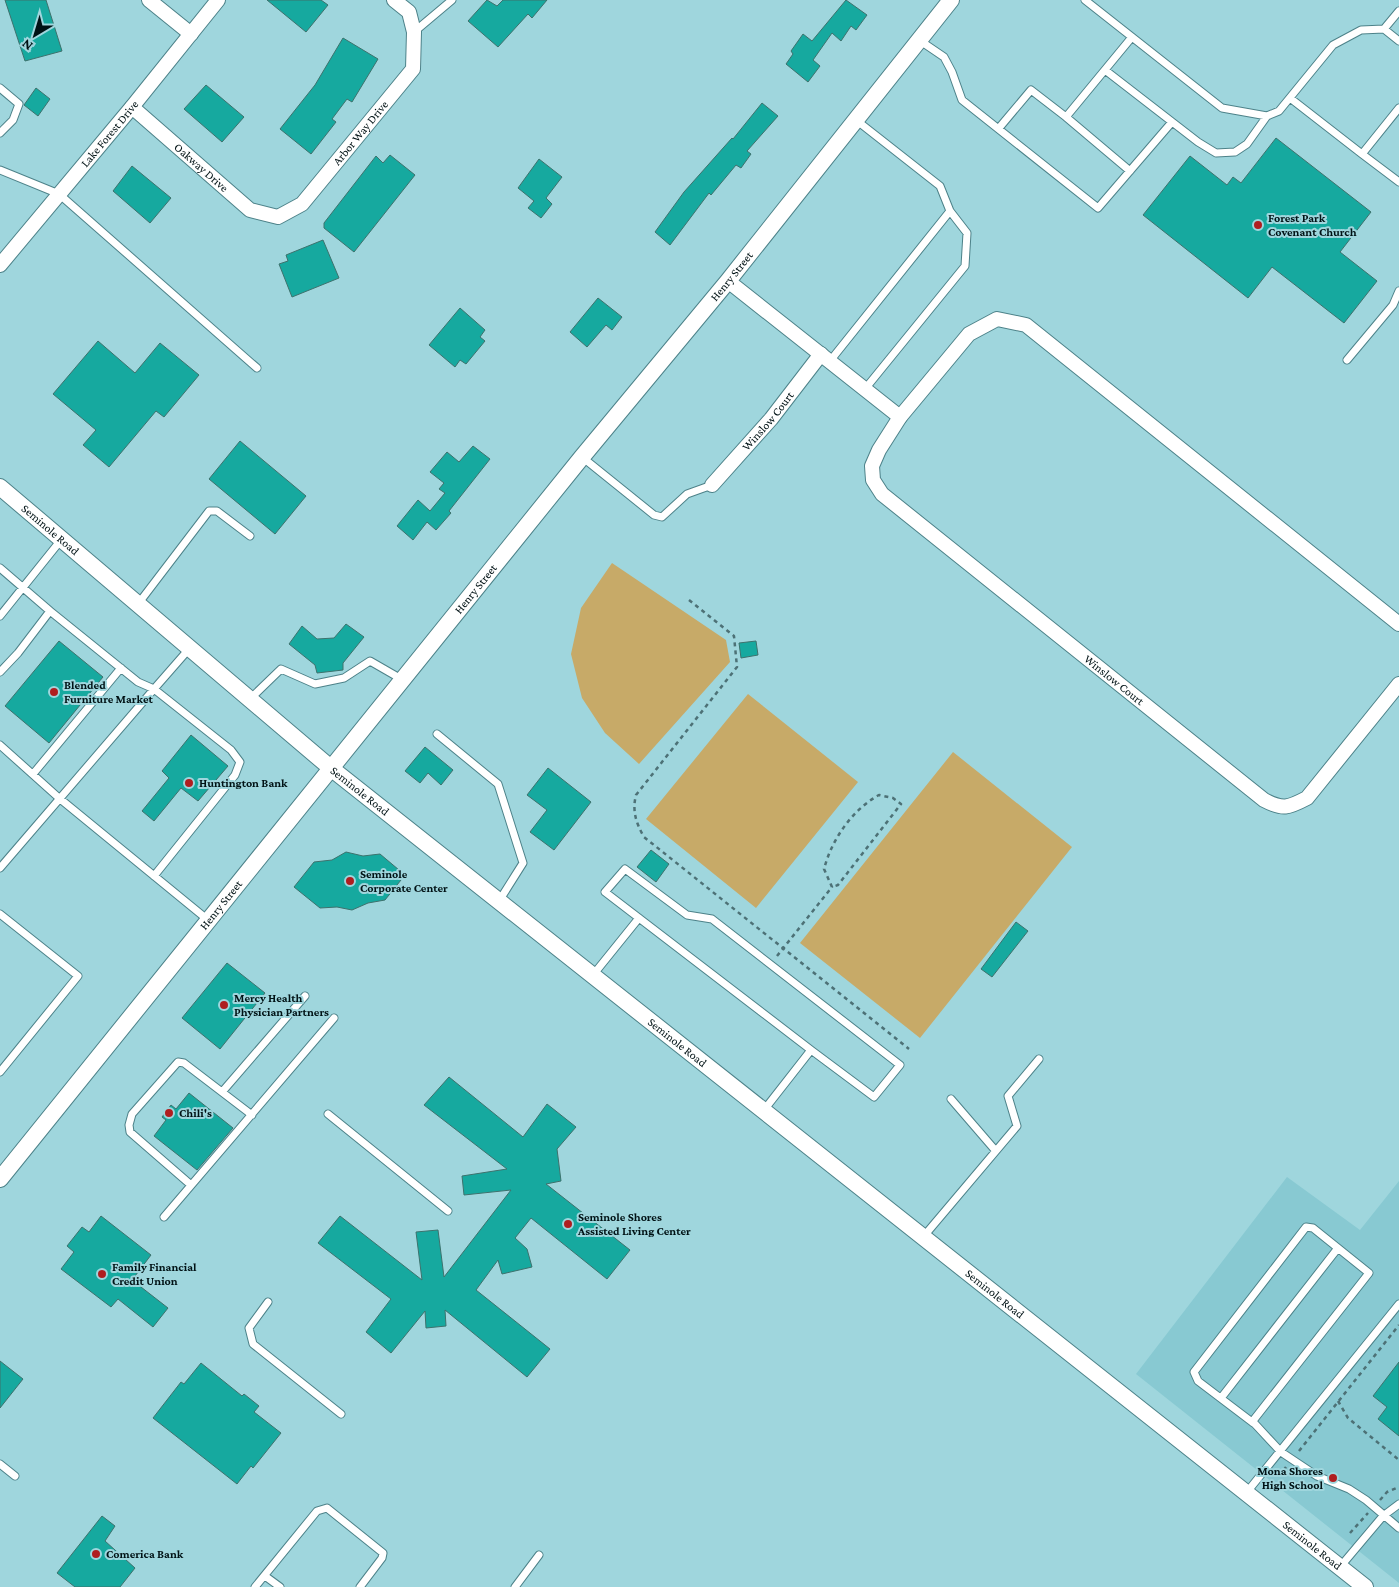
<svg xmlns="http://www.w3.org/2000/svg" width="1399" height="1587" viewBox="0 0 1399 1587" font-family="'Crimson Pro',serif">
<style>
.built{fill:#88c9d2}
.green{fill:#c7aa68}
.building{fill:#16a99f;stroke:#3d726d}
.lines{fill:none;stroke-linecap:round;stroke-linejoin:round}
.service-casing{stroke:#4d8289;stroke-width:9}
.minor-casing{stroke:#4d8289;stroke-width:16}
.tertiary-casing{stroke:#4d8289;stroke-width:18}
.path{stroke:#4d7176;stroke-width:2.5;stroke-dasharray:4 4;stroke-linecap:butt}
.service{stroke:#fff;stroke-width:7}
.minor{stroke:#fff;stroke-width:14}
.tertiary{stroke:#fff;stroke-width:16}
.poi-dot{fill:#af1e20;stroke:#9fd6dd;stroke-width:2}
.labels{text-anchor:middle;dominant-baseline:central;stroke-width:4;stroke-linejoin:round;paint-order:stroke}
.street-label{font-size:12px;fill:#001215;stroke:#9fd6dd}
.poi-label{font-size:12px;font-weight:bold;fill:#001215;stroke:#9fd6dd;text-anchor:start}
</style>
<rect width="100%" height="100%" fill="#9fd6dd"/>
<path class="built" d="M1287,1177L1360,1230L1399,1181V1583L1136,1374Z"/>
<path class="green" d="M612,563L726,640L730,662L639,764L605,733L582,698L571,654L581,608Z
M748,694L858,782L756,908L646,819Z
M953,752L1072,847L920,1038L800,943Z"/>
<path class="building" d="M5,0H46L62,51L25,61Z
M267,0H321L328,5L306,32Z
M487,0L497,6L503,0H547L532,18L528,14L498,47L468,21Z
M846,0L867,15L856,30L851,26L841,41L832,33L813,60L820,66L808,82L786,64L793,54L791,51L803,34L812,41Z
M343,38L378,59L352,102L347,99L332,119L336,122L311,154L280,129L315,85Z
M206,85L244,117L222,142L184,109Z
M36,88L50,99L38,116L24,105Z
M762,103L778,116L747,151L751,154L741,168L736,165L711,195L709,193L670,245L655,232L684,192L732,138L733,139Z
M1276,138L1371,212L1340,252L1377,281L1344,323L1272,267L1248,298L1143,215L1190,156L1227,185L1233,177L1241,183Z
M390,155L415,175L354,252L324,228V223L376,156L383,163Z
M539,159L562,177L546,198L552,204L541,218L528,208L534,201L518,188Z
M132,166L171,198L150,223L113,191Z
M323,240L339,278L292,297L279,264L288,261L286,255Z
M598,298L622,317L612,330L606,325L587,347L570,332Z
M460,308L485,330L480,337L485,341L466,364L460,360L455,367L429,345Z
M98,341L135,373L160,343L199,375L164,417L156,411L109,467L83,445L96,430L53,394Z
M240,441L306,496L275,534L209,479Z
M473,446L490,459L449,511L451,513L436,530L427,522L413,540L397,526L418,500L430,511L445,493L439,489L444,483L430,472L447,452L459,462Z
M346,624L364,637L343,663V670L317,673L315,665L289,644L302,626L317,639L334,638Z
M59,641L103,677L49,743L5,706Z
M756,641L758,655L741,658L739,643Z
M191,735L228,766L198,801L181,788L154,821L142,811L169,778L162,771Z
M425,747L453,770L441,785L428,773L420,783L405,771Z
M548,768L591,802L554,850L530,832L547,810L527,795Z
M651,850L669,864L656,882L637,867Z
M346,852L363,856L380,854L405,875L385,900L368,903L352,910L337,907L320,908L294,887L314,862L332,860Z
M1016,922L1028,931L992,977L981,969Z
M227,963L265,993L220,1049L182,1018Z
M449,1077L523,1137L547,1104L576,1127L557,1149L561,1181L546,1184L630,1250L607,1279L531,1218L515,1238L527,1249L532,1267L502,1274L498,1260L476,1290L550,1349L527,1377L445,1310L446,1326L426,1328L425,1311L391,1353L366,1332L391,1299L318,1243L340,1216L422,1280L416,1232L438,1230L444,1277L511,1190L464,1195L462,1176L507,1169L424,1105Z
M189,1093L233,1128L197,1170L154,1136L166,1120L162,1117L171,1105L176,1109Z
M101,1216L151,1255L132,1280L168,1308L153,1327L118,1299L111,1307L61,1269L74,1252L67,1246L82,1227L89,1232Z
M0,1361L23,1379L0,1408Z
M1399,1362V1436L1378,1419L1387,1407L1373,1396Z
M201,1363L242,1396L244,1394L259,1406L254,1412L281,1433L253,1468L251,1466L237,1484L153,1418L181,1382L184,1384Z
M102,1516L115,1526L105,1541L135,1568L120,1587H75L57,1573Z"/>
<g class="lines">
<g class="service-casing">
<path id="service" d="M1085,0L1222,108L1267,116L1279,111L1333,45L1361,30L1384,29L1399,11
M1384,29L1399,41
M414,32L452,0
M919,40L944,57L952,72L962,100L1098,208L1172,122
M1105,70L1198,142L1216,153L1235,152L1247,144L1267,116
M0,88L19,104L13,120L0,133
M1290,98L1362,154
M1399,108L1362,154L1399,182
M1066,117L1130,171
M999,128L1031,90L1066,117L1132,37
M0,170L59,194L257,368
M1347,360L1393,305L1399,291
M830,361L950,211L940,186L856,120
M865,389L965,266L967,233L950,211
M582,457L654,515L662,517L687,494L712,485
M0,568L50,611L18,653L0,672
M138,604L209,511H217L250,536
M50,611L138,682L154,689L189,649
M0,616L61,540
M250,699L281,669L315,684L344,678L370,661L403,680
M437,734L498,784L523,863L499,901
M0,745L59,798L208,920
M33,774L121,668
M0,868L154,689L231,750L240,762L235,775L154,876
M0,914L78,976L0,1072
M593,975L639,918
M222,1092L305,996
M951,1099L995,1150
M764,1110L811,1050L874,1097L900,1065L712,919L687,915L625,869L605,892L811,1050
M328,1114L448,1211
M191,1185L130,1132L129,1125L132,1114L178,1062L184,1063L252,1115
M164,1217L334,1018
M924,1236L1017,1126L1008,1096L1039,1059
M268,1302L249,1328L253,1344L341,1414
M1221,1398L1338,1248
M1252,1422L1369,1273L1313,1228L1306,1227L1194,1372L1198,1381L1252,1422L1255,1424L1281,1452L1317,1476L1349,1489L1366,1500L1399,1528
M0,1464L15,1476
M1247,1492L1399,1304
M1340,1567L1383,1516L1399,1504
M265,1576L280,1587
M255,1587L317,1511L327,1508L383,1553L382,1558L360,1587
M515,1587L539,1555"/>
</g>
<g class="minor-casing">
<g id="minor">
<path d="M149,0L191,34"/>
<path id="s1" d="M132,107L250,210L278,217L302,204L413,69L414,32L409,12L394,0"/>
<path id="s2" d="M0,265L132,107L218,0"/>
<path d="M728,281L900,417"/>
<path id="s3" d="M712,485L771,419L821,354"/>
<path id="s4" d="M1399,624L1026,325L997,319L969,334L900,417L879,450L872,466L873,480L882,494L1264,800C1283,810 1288,808 1307,798L1399,684"/>
</g>
</g>
<g class="tertiary-casing">
<g id="tertiary">
<path id="s5" d="M0,487L332,769L1365,1587"/>
<path id="s6" d="M0,1179L582,457L728,281L951,0"/>
</g>
</g>
<path class="path" d="M689,600L734,636L737,667L636,795C632,811 636,823 644,837L909,1049
M777,956L832,887L824,869C832,839 852,810 879,795L893,798L901,804L838,885L832,887
M1338,1401L1348,1418L1399,1460
M1299,1451L1399,1325
M1279,1476L1286,1467
M1380,1500L1387,1492L1399,1487
M1350,1533L1368,1513"/>
<use href="#service" class="service"/>
<use href="#minor" class="minor"/>
<use href="#tertiary" class="tertiary"/>
</g>
<g class="poi-dot">
<circle cx="1258" cy="225" r="5"/>
<circle cx="54" cy="692" r="5"/>
<circle cx="189" cy="783" r="5"/>
<circle cx="350" cy="881" r="5"/>
<circle cx="224" cy="1005" r="5"/>
<circle cx="169" cy="1113" r="5"/>
<circle cx="568" cy="1224" r="5"/>
<circle cx="102" cy="1274" r="5"/>
<circle cx="1333" cy="1478" r="5"/>
<circle cx="96" cy="1554" r="5"/>
</g>
<g class="labels">
<g class="street-label">
<text stroke="none"><textPath href="#s2" startOffset="171">Lake Forest Drive</textPath></text>
<text stroke="none"><textPath href="#s1" startOffset="305">Arbor Way Drive</textPath></text>
<text stroke="none"><textPath href="#s1" startOffset="92">Oakway Drive</textPath></text>
<text stroke="none"><textPath href="#s6" startOffset="1162">Henry Street</textPath></text>
<text stroke="none"><textPath href="#s3" startOffset="85">Winslow Court</textPath></text>
<text stroke="none"><textPath href="#s5" startOffset="66">Seminole Road</textPath></text>
<text stroke="none"><textPath href="#s6" startOffset="758">Henry Street</textPath></text>
<text stroke="none"><textPath href="#s4" startOffset="1032">Winslow Court</textPath></text>
<text stroke="none"><textPath href="#s5" startOffset="471">Seminole Road</textPath></text>
<text stroke="none"><textPath href="#s6" startOffset="352">Henry Street</textPath></text>
<text stroke="none"><textPath href="#s5" startOffset="876">Seminole Road</textPath></text>
<text stroke="none"><textPath href="#s5" startOffset="1281">Seminole Road</textPath></text>
<text stroke="none"><textPath href="#s5" startOffset="1686">Seminole Road</textPath></text>
</g>
<g class="poi-label">
<text x="1268" y="218">Forest Park<tspan x="1268" dy="14">Covenant Church</tspan></text>
<text x="64" y="685">Blended<tspan x="64" dy="14">Furniture Market</tspan></text>
<text x="199" y="783">Huntington Bank</text>
<text x="360" y="874">Seminole<tspan x="360" dy="14">Corporate Center</tspan></text>
<text x="234" y="998">Mercy Health<tspan x="234" dy="14">Physician Partners</tspan></text>
<text x="179" y="1113">Chili's</text>
<text x="578" y="1217">Seminole Shores<tspan x="578" dy="14">Assisted Living Center</tspan></text>
<text x="112" y="1267">Family Financial<tspan x="112" dy="14">Credit Union</tspan></text>
<text x="1323" y="1471" text-anchor="end">Mona Shores<tspan x="1323" dy="14">High School</tspan></text>
<text x="106" y="1554">Comerica Bank</text>
</g>
</g>
<g transform="translate(35 35) rotate(218)" stroke="#9fd6dd" stroke-width="4" paint-order="stroke">
<path d="M0-4L9 19L0 12L-9 19Z" fill="#001215"/>
<text y="-8" font-size="14" font-weight="bold" text-anchor="middle" fill="#001215">N</text>
</g>
</svg>
